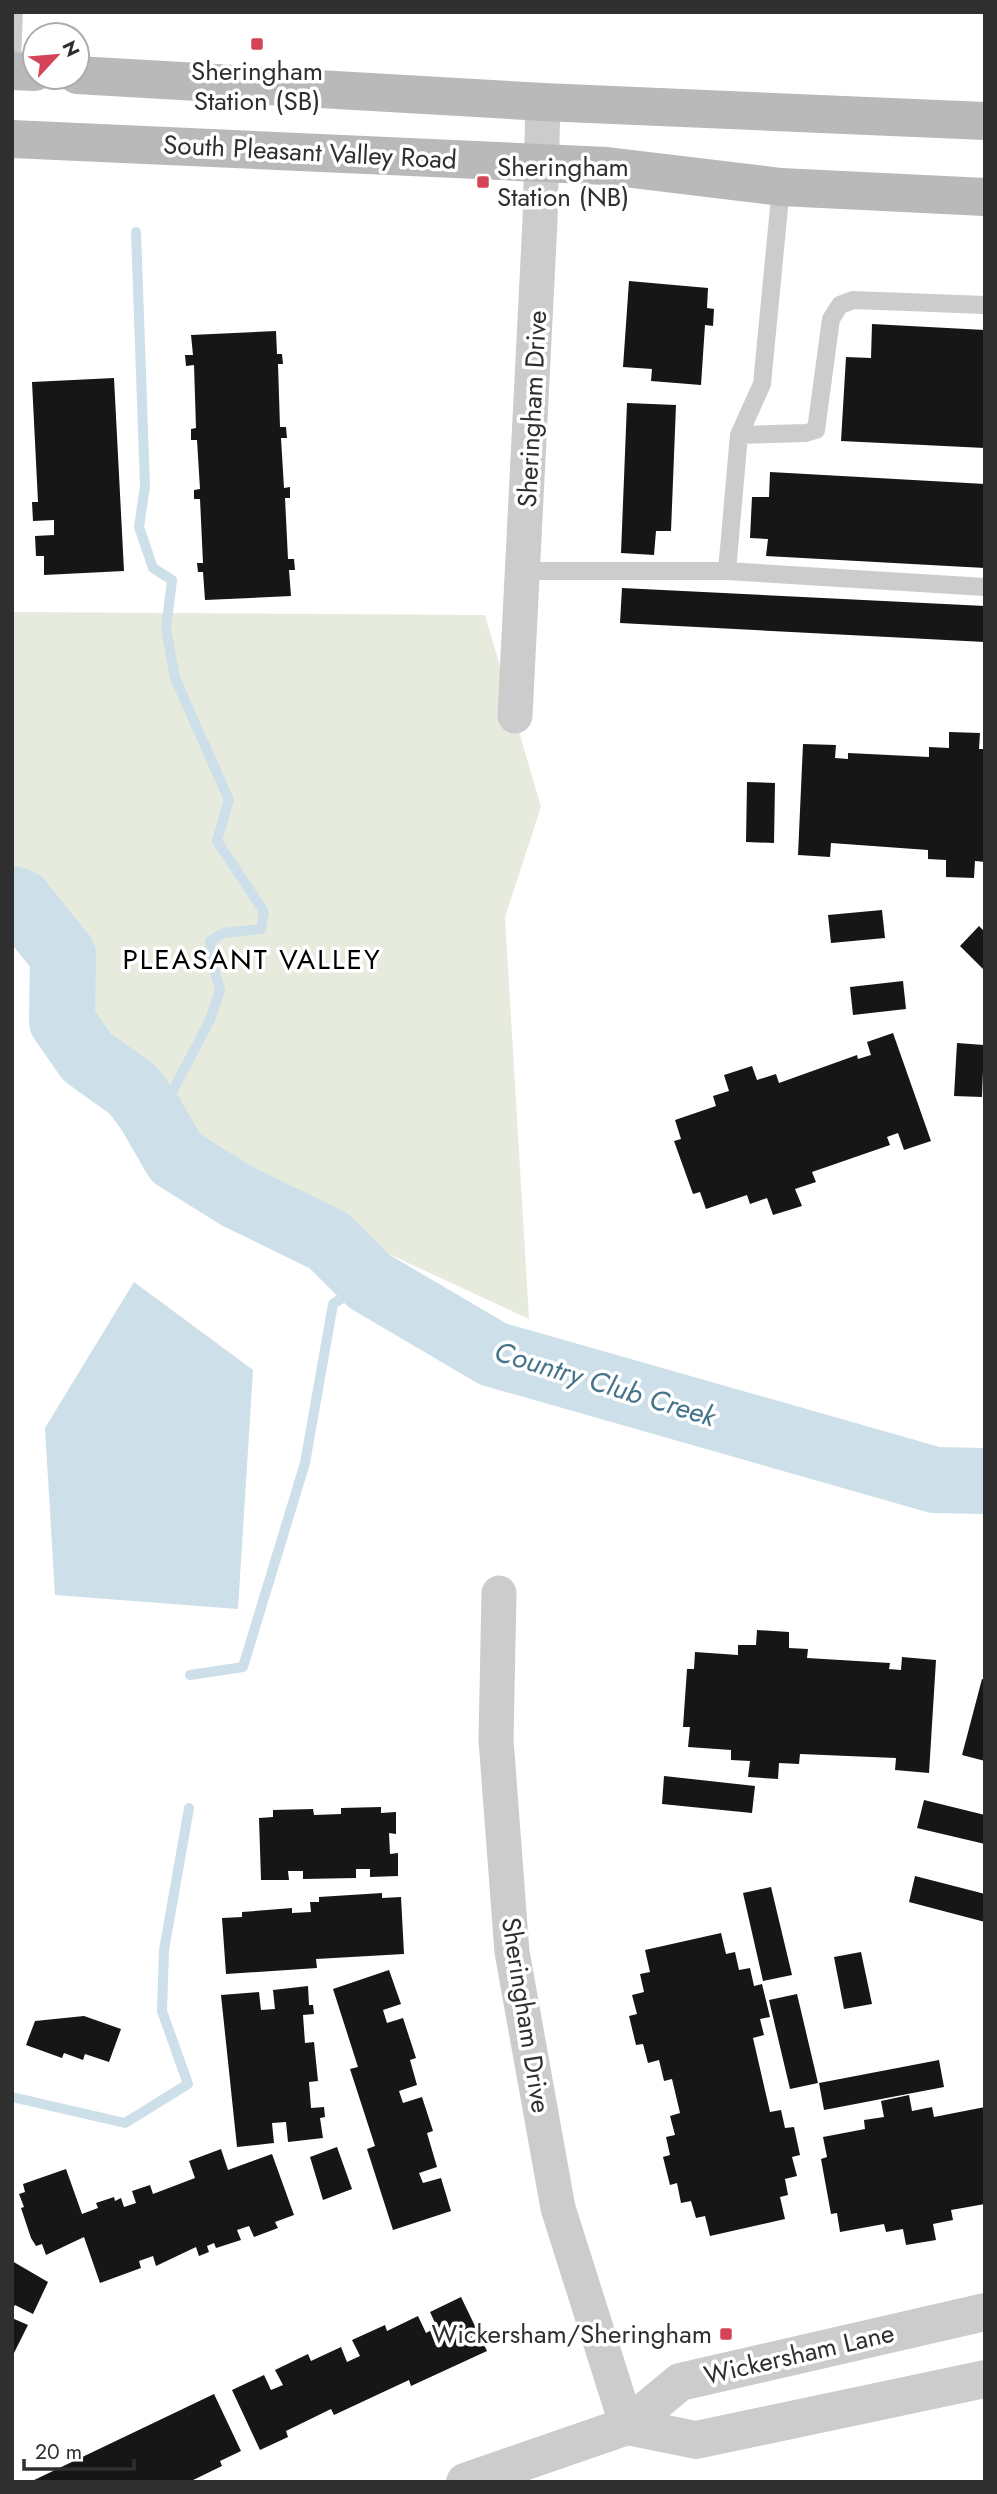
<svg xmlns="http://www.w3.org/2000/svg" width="997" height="2494" viewBox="0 0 997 2494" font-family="Jost,sans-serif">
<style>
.green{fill:#e6ebde}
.water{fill:#cddfe9}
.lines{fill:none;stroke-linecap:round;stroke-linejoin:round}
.stream{stroke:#cddfe9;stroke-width:10}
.river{stroke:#cddfe9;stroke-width:66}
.building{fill:#161616}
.service{stroke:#ccc;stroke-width:18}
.minor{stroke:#ccc;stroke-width:35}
.tertiary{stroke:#ccc;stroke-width:38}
.secondary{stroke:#b9b9b9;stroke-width:38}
.poi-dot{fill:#d44356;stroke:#fff;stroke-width:2.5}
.labels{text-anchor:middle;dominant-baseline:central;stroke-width:7;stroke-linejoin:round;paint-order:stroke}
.poi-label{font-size:26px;fill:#2f2f2f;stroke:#fff}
.street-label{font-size:26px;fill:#2f2f2f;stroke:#fff}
.neighbourhood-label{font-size:28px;letter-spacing:2px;fill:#000;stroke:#fff}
.water-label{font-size:28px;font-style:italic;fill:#457389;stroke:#fff}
</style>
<rect width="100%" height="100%" fill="#fff"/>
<path class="green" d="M12,612L485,615L541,807L505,917L529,1319L199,1166L173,1119L74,1018L75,948L48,914L12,889Z"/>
<path class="water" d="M134,1282L253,1370L238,1609L55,1595L45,1428Z"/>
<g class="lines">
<path class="stream" d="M136,232L145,486L139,527L153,568L172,580L166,629L175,678L229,800L217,841L264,912L261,929L223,933L210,941L211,958L220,990L210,1020L173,1090L150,1113
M190,1675L243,1667L305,1463L333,1304L369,1281
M12,2097L125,2123L188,2084L162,2011L164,1950L189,1808"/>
<path class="river" d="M12,899L20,902L63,955L62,1021L87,1057L133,1090L150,1113L176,1158L237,1196L329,1241L369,1281L493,1354L935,1480L985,1481"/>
</g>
<path class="building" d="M629,281L708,288L707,308L714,309L713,326L705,325L701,385L651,381L652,369L623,367Z
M872,324L985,330V448L841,441L846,357L871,358Z
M276,331L277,354H282L283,364H278L280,427H286L287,438H281L284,488L290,487V498H285L288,559H294L295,570H289L291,596L205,600L203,572H198L197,563H203L200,499H194V490L200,489L197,440H191V429L196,428L194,365L186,366L185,355H193L191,335Z
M114,378L124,571L44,575V556H36L35,536L54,535V520L33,521L32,502H38L32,382Z
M627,403L676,405L671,531H656L654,555L621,553Z
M770,472L985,484V568L766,556L768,539L750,538L752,497H769Z
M622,588L985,606V642L620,623Z
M949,732L980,733L979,749H985V862L975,861L974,878L946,877V860L928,859V850L831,843L830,857L798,855L803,744L836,745L835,758L848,759V753L929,757V747L949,748Z
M747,782L775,783L774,843L746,842Z
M882,910L885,938L831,943L828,915Z
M979,926L985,932V971L960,946Z
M903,981L906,1009L853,1015L850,987Z
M893,1033L931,1141L904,1150L898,1133L887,1137L890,1145L812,1172L816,1182L795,1189L802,1206L773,1215L767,1198L750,1204L747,1195L706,1209L700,1192L693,1194L674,1141L681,1139L675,1120L716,1106L713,1096L729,1091L724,1075L752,1066L757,1080L776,1074L779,1083L857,1055L858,1059L871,1055L867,1042Z
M957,1043L984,1045L982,1097L954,1096Z
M757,1630L789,1632V1648L808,1649L807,1658L890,1663L889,1669L901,1670L902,1657L936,1660L929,1773L895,1770L896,1758L800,1754L799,1764L779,1763L778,1779L748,1777L750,1761L731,1760V1750L688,1747L690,1727H683L687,1669H694L695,1652L738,1655V1645H756Z
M982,1679L985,1680V1761L962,1755Z
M664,1776L755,1786L752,1813L662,1804Z
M924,1800L985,1815V1844L917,1828Z
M381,1807V1813L396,1812V1834L389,1833L390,1854L398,1853V1876L370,1877V1869H356V1878L303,1879V1871H288L289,1880H261L259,1818L273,1817V1810L313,1809L314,1815L341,1814V1808Z
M915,1876L985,1894V1922L909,1902Z
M771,1887L792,1975L763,1981L743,1893Z
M382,1893V1898L401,1897L404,1954L316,1959L317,1968L226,1974L222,1918L242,1917V1912L292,1908V1913L311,1912L310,1902H319V1897Z
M721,1933L726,1954L735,1952L739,1970L750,1968L754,1986L762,1984L770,2017L760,2019L764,2035L753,2038L770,2112L781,2110L785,2128L794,2127L800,2155L792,2157L797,2176L785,2179L788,2195L780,2197L785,2219L710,2236L705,2216L696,2218L691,2201L681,2203L677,2183L670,2185L663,2157L670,2155L666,2137L675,2135L670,2116L680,2113L672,2079L664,2081L659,2060L648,2063L643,2044L636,2045L629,2016L637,2014L632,1995L644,1992L640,1974L650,1972L645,1950Z
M861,1952L872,2004L844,2009L834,1957Z
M389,1970L401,2004L383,2010L387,2023L403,2018L416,2058L410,2060L417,2085L399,2091L403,2103L422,2097L433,2131L427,2133L437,2167L419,2173L423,2183L441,2178L451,2211L393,2230L367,2149L375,2146L350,2069L358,2067L333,1989Z
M308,1986L309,2005H313L314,2014L303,2015L305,2043L314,2042L318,2081L309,2082L311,2108L324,2107L325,2117L320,2118L323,2138L288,2142L286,2122L272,2123L274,2143L237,2147L221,1995L259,1992L261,2010L275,2009L273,1990Z
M797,1994L818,2083L790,2089L769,2000Z
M84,2016L121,2029L109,2062L85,2054L83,2060L64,2053L62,2058L26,2045L35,2021Z
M939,2060L944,2087L824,2110L819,2083Z
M909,2095L912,2111L932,2107L934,2117L985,2107V2204L951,2210L953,2220L933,2224L936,2240L906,2245L903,2229L886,2232L884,2224L840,2232L837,2213L831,2214L821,2159L827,2157L823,2137L865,2129L864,2120L884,2117L881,2101Z
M337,2147L352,2189L323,2200L310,2157Z
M221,2149L228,2170L272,2154L294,2215L275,2222L278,2228L254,2237L249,2226L237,2230L241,2240L216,2248L214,2243L207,2246L209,2252L199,2256L196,2247L156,2266L153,2256L139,2261L141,2268L100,2283L84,2237L46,2255L42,2244L36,2246L31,2238L21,2208L24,2207L19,2194L25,2192L23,2184L66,2169L82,2214L98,2208L96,2203L114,2197L115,2201L121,2198L124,2207L136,2203L132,2191L150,2185L153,2194L195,2178L189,2161Z
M12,2261L48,2282L33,2314L15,2305L12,2310Z
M461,2297L487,2351L411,2386L409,2380L334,2415L331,2409L286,2431L288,2437L260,2450L232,2390L264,2375L271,2390L283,2385L275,2370L308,2354L311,2361L341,2347L347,2362L360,2356L352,2340L385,2325L387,2331L418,2316L426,2333L437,2327L430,2312Z
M12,2318L28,2325L12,2357Z
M214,2394L241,2451L220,2461L222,2466L189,2482H30Z"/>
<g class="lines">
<path class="service" d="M12,60L14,12
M739,435L762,384L781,187
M524,571H727L985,587
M727,571L739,435L806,433L816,430L831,319L840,305L853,300L985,305"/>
<path class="minor" d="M515,716L540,221L543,102
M499,1593L496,1740L512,1952L558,2208L627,2426"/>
<path class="tertiary" d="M627,2426L696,2440L985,2379
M465,2482L627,2426L680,2382L985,2312"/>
<path class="secondary" d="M12,71L35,72
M77,75L543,102L985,121
M12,139L607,166L781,187L985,197"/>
</g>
<g class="poi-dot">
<rect x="250" y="37" width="14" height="14" rx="3.5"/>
<rect x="476" y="175" width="14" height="14" rx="3.5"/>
<rect x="719" y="2327" width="14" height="14" rx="3.5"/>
</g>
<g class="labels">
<g class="poi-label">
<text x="257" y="71">Sheringham<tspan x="257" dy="30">Station (SB)</tspan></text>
<text x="497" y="167" text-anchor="start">Sheringham<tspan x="497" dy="30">Station (NB)</tspan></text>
<text x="712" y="2334" text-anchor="end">Wickersham/Sheringham</text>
</g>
<g class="street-label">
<text transform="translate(310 152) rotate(3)">South Pleasant Valley Road</text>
<text transform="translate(532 409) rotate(-87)">Sheringham Drive</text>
<text transform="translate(526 2015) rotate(81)">Sheringham Drive</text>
<text transform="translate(799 2354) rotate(-13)">Wickersham Lane</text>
</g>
<g class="neighbourhood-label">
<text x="252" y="959">PLEASANT VALLEY</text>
</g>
<g class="water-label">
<text transform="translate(605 1384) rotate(17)">Country Club Creek</text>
</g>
</g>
<rect width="997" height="2494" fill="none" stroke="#2f2f2f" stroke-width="28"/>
<g transform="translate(56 56) rotate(64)"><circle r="33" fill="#ffffff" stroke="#acacac" stroke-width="2"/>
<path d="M0-5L12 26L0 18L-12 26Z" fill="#d44356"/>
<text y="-10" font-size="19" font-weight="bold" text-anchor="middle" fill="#2f2f2f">N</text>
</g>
<path d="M24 2459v10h110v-10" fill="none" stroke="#2f2f2f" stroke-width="3.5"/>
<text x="35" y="2459" font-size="21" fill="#2f2f2f" stroke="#ffffff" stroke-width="5" paint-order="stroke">20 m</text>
</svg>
